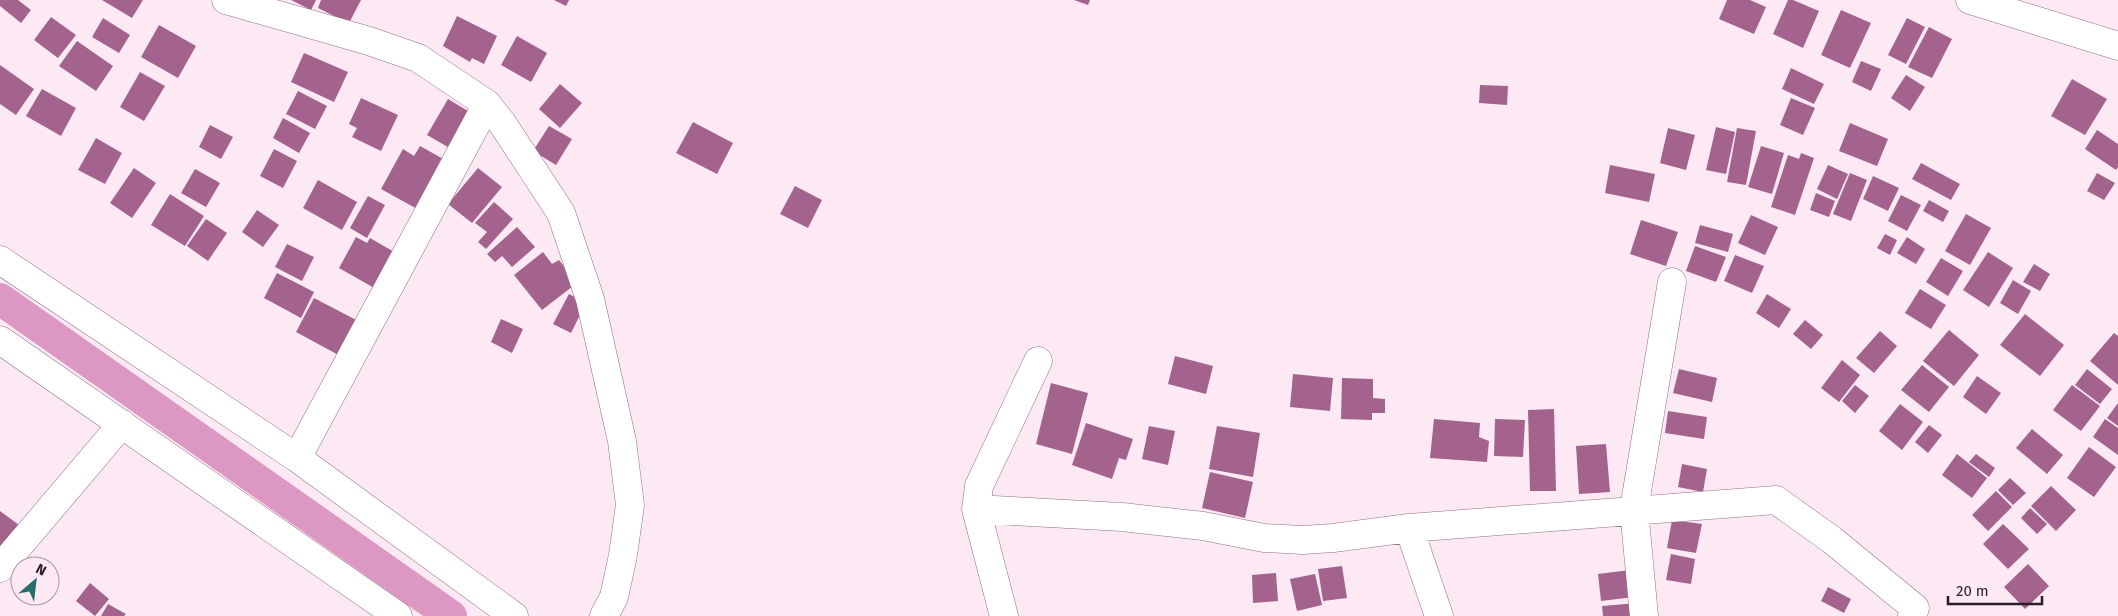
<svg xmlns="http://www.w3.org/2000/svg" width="2118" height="616" viewBox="0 0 2118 616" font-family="'Fira Sans',sans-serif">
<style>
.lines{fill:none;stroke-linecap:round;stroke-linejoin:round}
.canal{stroke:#dc97c2;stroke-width:32}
.building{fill:#a4638c}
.street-casing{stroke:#8d7182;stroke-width:29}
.secondary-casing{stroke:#8d7182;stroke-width:29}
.street{stroke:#fff;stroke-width:28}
.secondary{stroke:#fff;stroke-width:28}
</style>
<rect width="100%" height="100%" fill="#fde9f4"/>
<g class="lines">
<path class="canal" d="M0,299L451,616"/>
</g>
<path class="building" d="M0,0H18L31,10L21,23L0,6Z
M102,0H143L132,18Z
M291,0H316L311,10Z
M321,0H361L348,25L346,22L318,8Z
M554,0H569L566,6Z
M1074,0H1090L1088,5Z
M1727,0H1750L1766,7L1754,34L1719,19Z
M1788,0H1793L1819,11L1803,48L1773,34Z
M1841,10L1871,23L1850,68L1821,55Z
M457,16L497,36L484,64L472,58L470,62L443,46Z
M51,17L76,35L58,58L34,40Z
M103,18L130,35L119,53L92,37Z
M1907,18L1925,27L1906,64L1888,55Z
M159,25L196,46L178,78L141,57Z
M1929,27L1952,39L1932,78L1908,67Z
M517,36L547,53L531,82L501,65Z
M77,41L113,66L96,91L59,66Z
M304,53L348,72L334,102L291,82Z
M1861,61L1881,69L1871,91L1852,82Z
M0,65L34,89L16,115L0,104Z
M1791,68L1824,84L1814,104L1782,89Z
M140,72L165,86L144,121L120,107Z
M1906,75L1925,87L1910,111L1891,98Z
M2072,79L2107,99L2085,135L2051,116Z
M560,84L582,103L560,128L539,109Z
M1480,85L1508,86L1507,105L1479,103Z
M42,89L76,108L61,136L26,116Z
M298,91L327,106L315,129L286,114Z
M361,98L398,115L381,151L352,137L357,128L349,124Z
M1791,98L1815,108L1803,135L1780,125Z
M448,99L473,114L453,150L427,135Z
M283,118L310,133L299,153L273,138Z
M693,122L733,143L717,174L676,153Z
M1850,123L1888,139L1877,166L1839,151Z
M210,125L233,137L221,159L199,147Z
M549,126L572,139L556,165L533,151Z
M1716,127L1735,132L1726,174L1706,170Z
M1668,128L1695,135L1686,170L1660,163Z
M1737,128L1756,131L1746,185L1727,182Z
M2097,130L2118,144V167L2116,170L2085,149Z
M96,138L122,153L105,184L78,170Z
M420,146L447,161L419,210L381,189L403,149L414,156Z
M1761,146L1784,153L1772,194L1748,187Z
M274,149L297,161L283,188L260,176Z
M1801,153L1814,158L1795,215L1771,207L1788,155L1799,159Z
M1921,163L1960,184L1951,200L1912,179Z
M1610,165L1655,174L1649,202L1605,193Z
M1828,165L1848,174L1837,199L1817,189Z
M134,168L156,183L132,218L110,203Z
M478,168L502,187L472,223L448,204Z
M195,169L220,183L206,207L181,193Z
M1850,173L1867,180L1851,221L1833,214Z
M2097,173L2115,183L2104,200L2087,191Z
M1873,176L1899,188L1888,211L1863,199Z
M318,180L357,202L342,230L303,208Z
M795,186L822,200L808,228L780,214Z
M1816,193L1835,201L1829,217L1810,210Z
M170,194L204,216L185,246L151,225Z
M1901,195L1921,205L1907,231L1888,221Z
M368,196L385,205L367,238L350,228Z
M1929,200L1949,211L1943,222L1923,211Z
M494,202L513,219L486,249L478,242L487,232L475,223Z
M257,210L279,225L263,247L242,232Z
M1966,214L1991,228L1970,265L1945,251Z
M1751,215L1778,227L1765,255L1738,243Z
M206,219L227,233L208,261L187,246Z
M1641,220L1678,232L1666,266L1630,254Z
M1700,225L1733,234L1728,252L1695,243Z
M517,227L535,247L512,267L502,256L495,262L487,254Z
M1885,234L1897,240L1890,255L1877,248Z
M356,237L367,243L370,238L396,253L376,289L339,268Z
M1907,237L1925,249L1916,264L1897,253Z
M287,244L314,257L302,281L275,267Z
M1695,246L1726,257L1716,282L1686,271Z
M543,252L552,264L559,260L577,283L542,310L514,275Z
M1988,252L2013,268L1989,307L1963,290Z
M1735,255L1764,266L1752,293L1724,281Z
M1941,258L1963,271L1948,296L1926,282Z
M2034,264L2050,274L2040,291L2023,282Z
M277,273L314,292L301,318L264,298Z
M2013,280L2031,291L2018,314L2000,303Z
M1920,289L1946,305L1931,329L1905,313Z
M569,294L586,303L571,333L553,324Z
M1767,294L1791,309L1779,328L1756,313Z
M314,298L362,323L344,358L296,332Z
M2025,314L2064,345L2040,376L2000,345Z
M501,319L523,329L512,353L491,342Z
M1805,320L1823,335L1811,349L1793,334Z
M1949,330L1979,355L1954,386L1923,361Z
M1880,331L1897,346L1874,373L1856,358Z
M2114,333L2118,336V385L2090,361Z
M1175,356L1213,366L1206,394L1168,384Z
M1842,360L1860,375L1839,402L1821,388Z
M1922,365L1949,387L1929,412L1901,390Z
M1679,369L1717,378L1712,402L1673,393Z
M2087,369L2112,389L2100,404L2075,385Z
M1293,374L1333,378L1330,411L1290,407Z
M1977,376L2001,393L1986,414L1963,397Z
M1342,378L1373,379V398L1385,399V413H1372V420L1341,419Z
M1051,383L1088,393L1072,454L1036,444Z
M1855,385L1869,396L1855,413L1842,401Z
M2072,385L2100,406L2081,431L2053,410Z
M2118,403V426L2107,418Z
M1900,404L1923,422L1902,450L1879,431Z
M1554,409L1556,491H1530L1528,410Z
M1668,411L1707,417L1704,439L1665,433Z
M1434,419L1480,423L1479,437L1489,441L1487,462L1430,458Z
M1495,419L1525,420L1523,457L1494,456Z
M2105,419L2118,428V455L2093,437Z
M1086,423L1133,439L1126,460L1119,458L1112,479L1072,465Z
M1929,425L1942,435L1928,453L1915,442Z
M1149,426L1175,431L1168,465L1142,459Z
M1217,426L1260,433L1253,477L1209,469Z
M2032,429L2063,455L2047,474L2016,448Z
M1606,444L1610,492L1579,494L1576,446Z
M2089,447L2116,467L2094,497L2067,478Z
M1957,454L1987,478L1972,498L1942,475Z
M1976,454L1995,468L1989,477L1969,462Z
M1682,464L1707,469L1703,492L1678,487Z
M1210,472L1253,482L1245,518L1202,508Z
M2010,478L2026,493L2013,505L1998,490Z
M2051,486L2076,510L2056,531L2031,506Z
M1996,491L2012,507L1988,531L1972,515Z
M2030,508L2047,524L2037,534L2021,518Z
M0,511L19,525L0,552Z
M1672,520L1702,524L1696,553L1667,548Z
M2003,524L2029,549L2008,569L1983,544Z
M1671,554L1695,559L1691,584L1666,580Z
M2028,564L2049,586L2025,609L2004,587Z
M1342,566L1347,598L1323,601L1318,569Z
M1630,570L1634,597L1601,601L1598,574Z
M1276,573L1278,601L1253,603L1252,575Z
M1315,574L1322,605L1297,611L1290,579Z
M90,583L109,599L95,616L76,601Z
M1828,587L1851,599L1844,613L1821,601Z
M1637,603L1638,616H1603L1602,606Z
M108,604L126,614L124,616H101Z"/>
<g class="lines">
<g class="street-casing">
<path id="street" d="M226,0L369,41L418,58L487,104L502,123L561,213L590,299L622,441L630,505L623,555L614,597L604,616
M0,260L297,458L514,616
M0,340L398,616
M297,458L487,104
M976,509L1122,517L1203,526L1264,538L1303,540L1333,538L1409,528L1776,500L1832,540L1915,608L1912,616
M1409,528L1439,616
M0,568L122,424
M1004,616L976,509L979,486L1038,361
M1644,616L1634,509L1672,282"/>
</g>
<g class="secondary-casing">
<path id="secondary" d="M1970,0L2118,46"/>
</g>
<use href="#street" class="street"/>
<use href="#secondary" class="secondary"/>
</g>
<g transform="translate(35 581) rotate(28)"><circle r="24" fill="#fde9f4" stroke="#a898a1"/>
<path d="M0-4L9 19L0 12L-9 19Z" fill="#246f6c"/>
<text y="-8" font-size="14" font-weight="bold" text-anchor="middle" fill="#291e25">N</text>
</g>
<path d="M1948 596v8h94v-8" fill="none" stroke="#291e25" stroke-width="2.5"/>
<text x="1956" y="596" font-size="15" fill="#291e25" stroke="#fde9f4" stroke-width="4" paint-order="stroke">20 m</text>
</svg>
